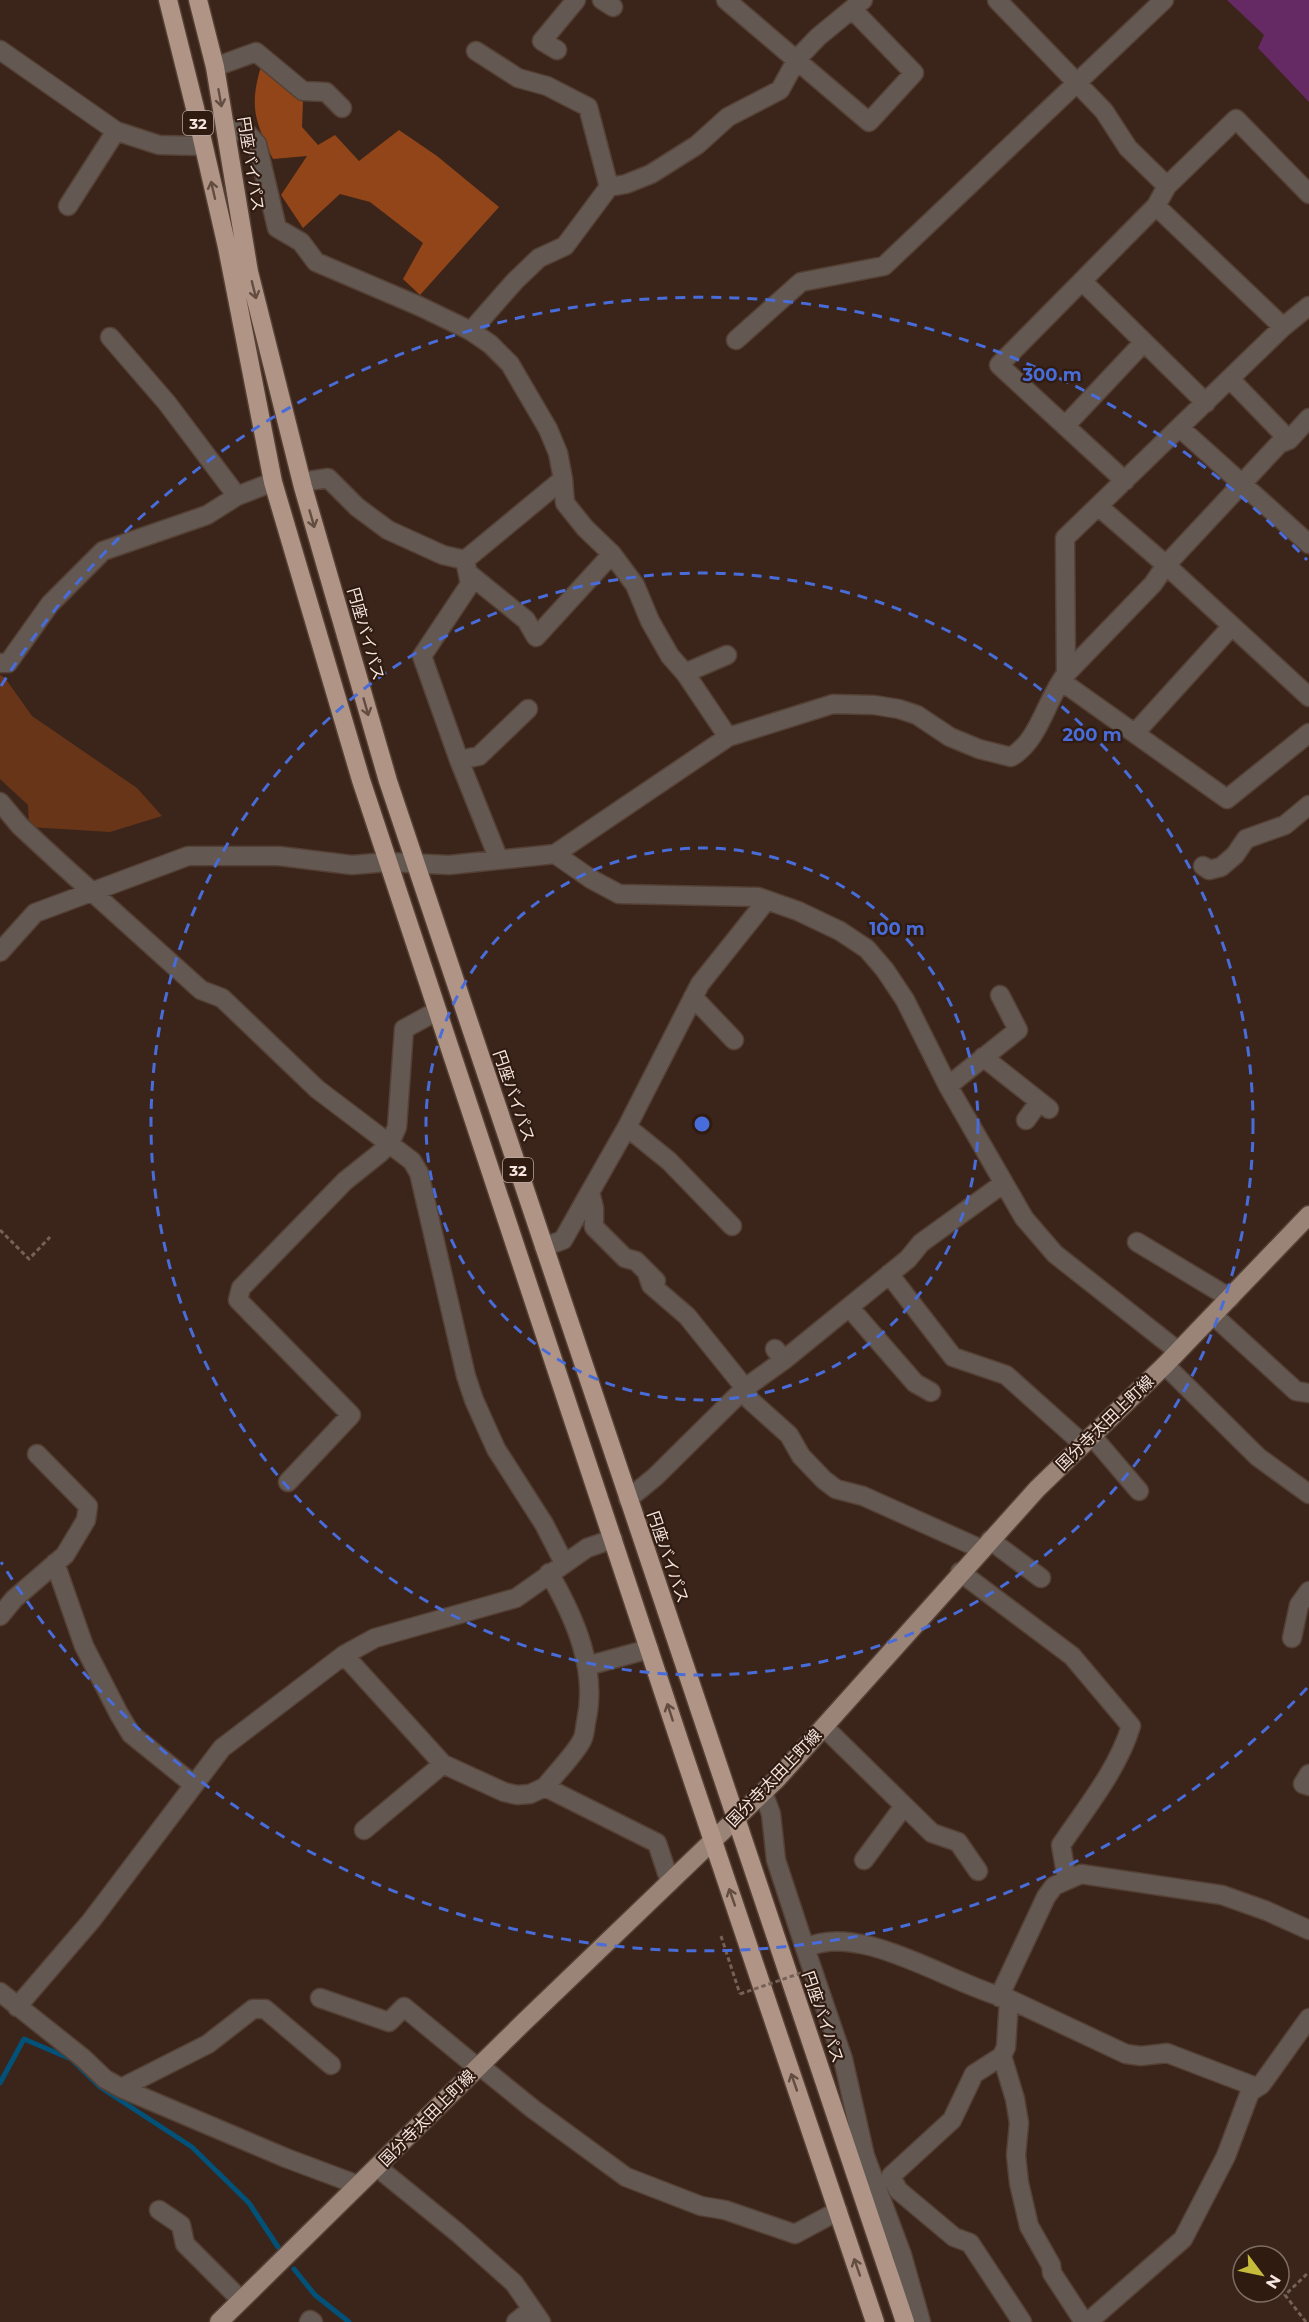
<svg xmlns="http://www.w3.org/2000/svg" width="1309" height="2322" viewBox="0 0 1309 2322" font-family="Montserrat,'Noto Sans JP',sans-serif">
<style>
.green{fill:#683519}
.forest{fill:#914518}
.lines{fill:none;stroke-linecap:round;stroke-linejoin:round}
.stream{stroke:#025178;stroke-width:5}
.building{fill:#652963}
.minor-casing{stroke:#554035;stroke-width:21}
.major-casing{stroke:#554035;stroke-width:21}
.highway-casing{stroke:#554035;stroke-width:21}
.path{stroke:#756158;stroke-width:3;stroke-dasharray:4.5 3;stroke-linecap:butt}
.minor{stroke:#635852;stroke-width:18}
.major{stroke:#9a8478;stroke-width:18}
.highway{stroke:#b09587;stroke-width:18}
.path-bridge{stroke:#756158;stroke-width:3;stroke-dasharray:4.5 3;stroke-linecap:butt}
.oneway{stroke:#634c40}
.ring{fill:none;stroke:#486cd9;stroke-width:3;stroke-dasharray:10 8}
.labels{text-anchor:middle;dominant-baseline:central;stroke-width:4.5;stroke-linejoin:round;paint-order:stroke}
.shield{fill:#301b11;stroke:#b9a8a0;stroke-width:1.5}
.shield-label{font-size:15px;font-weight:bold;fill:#f4e5de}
.street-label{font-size:16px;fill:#f4e5de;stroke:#301b11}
.centre{fill:#486cd9;stroke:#301b11;stroke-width:3}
.ring-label{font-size:18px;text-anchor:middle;font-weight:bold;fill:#486cd9;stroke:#301b11;stroke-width:4.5;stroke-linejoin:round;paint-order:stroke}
</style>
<rect width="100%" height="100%" fill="#3b251a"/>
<path class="green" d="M0,675L5,678L32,716L137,788L162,816L110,832L29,827L28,805L0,779Z"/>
<path class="forest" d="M261,66L303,102L302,127L318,145L335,135L359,161L399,130L437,156L499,207L420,295L403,279L423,243L370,202L340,194L303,228L281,195L307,156L273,159C255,120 249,108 261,66Z"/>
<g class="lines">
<path class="stream" d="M0,2083L24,2039L71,2059L100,2087L192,2147L249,2203L278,2247
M294,2269L315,2295L349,2322"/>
</g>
<path class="building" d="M1227,0H1309V102L1258,48L1264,35Z"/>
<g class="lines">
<g class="minor-casing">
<path id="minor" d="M602,0L613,7
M726,0L869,122L914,73L853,10
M997,0L1104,111L1128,148L1167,186
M0,50L116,131L159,145L202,146
M557,50L542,41L576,0
M476,51L518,78L547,86L588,107L609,187
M215,67L256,52L303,91L326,92L342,108
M226,127L248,134L257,144L277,228L301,242L316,262L419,306L471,331L490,344L510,364L548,429L558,453L563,479L565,503L585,528L612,554L635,585L650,621L670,656L685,673L728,737
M68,206L116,131
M1156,206L1283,327
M1082,281L1206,403
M471,331L515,281L539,258L565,246L609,187L626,184L651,174L697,145L728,117L780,90L797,59L818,37L863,0
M110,337L167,403L237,496
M736,340L801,282L884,266L1164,0
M1230,379L1289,440
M1065,426L1144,342
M1180,428L1309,544
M1125,481L999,365L1156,206L1167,186L1236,119L1309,194
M302,482L328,478L357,507L388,530L443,555L465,560
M1098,506L1166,565L1309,697
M468,573L526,620L536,637L612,554
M0,663H8L50,604L103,551L207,515L237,496L273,482
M685,673L727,655
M1066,674L1153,584L1166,565L1279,444L1289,440L1309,418
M1061,681L1227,799L1309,733
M1135,733L1232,626
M459,760L479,756L528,709
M0,802L20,826L60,863L201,990L222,998L317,1089L412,1161L419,1173L466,1376L474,1400L496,1449L544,1524L564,1563
M555,854L591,879L619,894L758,897L798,911L840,931L867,949L885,970L905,1000L948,1086L1024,1218L1055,1254L1178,1351
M499,860L459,760L422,656L470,584L465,560L563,479
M1203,866L1209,870L1221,867L1235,855L1246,839L1285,825L1309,805
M0,952L35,913L188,856H279L352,865L388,862L449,865L555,854L728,737L833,704L874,705L899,709L917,715L950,737L979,749L1011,757C1040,740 1046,699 1066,674L1065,538L1283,327L1309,306
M693,997L734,1040
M983,1057L1049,1109
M948,1086L1018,1030L1000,995
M1026,1120L1039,1102
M627,1127L669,1161L732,1226
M1137,1242L1230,1298
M544,1247L563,1240L590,1192
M647,1273L651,1285L687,1316L745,1388L750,1400L789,1435L801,1456L824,1480L836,1489L863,1496L981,1549
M889,1274L953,1357L1006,1375L1083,1444
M656,1281L636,1261L625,1258L594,1227V1208L590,1192L627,1127L700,984L767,900
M849,1307L915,1383L931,1392
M1213,1315L1296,1391L1309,1393
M775,1349L784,1360L908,1259L921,1243L1004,1183
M1165,1365L1258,1457L1309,1494
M1092,1436L1139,1491
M288,1482L351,1415L238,1300L241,1288L345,1181L380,1153L390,1143L397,1127L404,1029L437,1011
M628,1499L655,1477L745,1388L784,1360
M990,1540L1041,1578
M55,1563L84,1646L119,1714L131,1734L194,1785
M960,1572L1072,1656L1131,1726C1118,1769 1086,1808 1061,1845L1067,1880
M0,1616L14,1599L65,1555L86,1520L88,1506L37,1454
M1292,1638L1299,1605L1309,1591
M344,1655L443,1764L504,1792L517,1795L530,1794L545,1787L657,1843L670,1882
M587,1666L649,1649
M824,1727L932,1833L958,1842L978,1871
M1309,1774L1303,1784L1309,1786
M545,1787C555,1774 576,1753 582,1740C585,1735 585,1727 586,1722C598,1670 575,1618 549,1573
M763,1792L771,1814L776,1860L805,1948C862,1921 951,1985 1009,1999L1006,2047L1002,2056L974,2074L952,2120L891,2176L898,2190L954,2237L970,2243L1022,2322
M364,1830L443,1764
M864,1860L904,1806
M805,1948L843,2059L865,2156L902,2255L921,2322
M0,1992L83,2058L105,2079L121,2088L286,2158L358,2185
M999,1997L1046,1897L1054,1886L1081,1874L1222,1895L1267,1911L1309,1930
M320,1998L389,2022L404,2007L478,2068
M1009,1999L1126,2054L1141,2056L1167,2053L1256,2087
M17,2007L91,1921L222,1748L344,1655L375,1638L516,1598L587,1548L613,1539
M1002,2056L1015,2099L1019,2123L1016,2155L1019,2183L1029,2226L1051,2265L1052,2273L1084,2322
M480,2066L533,2109L626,2177L701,2206L725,2210L795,2234L838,2211
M121,2088L208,2044L253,2009H265L331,2065
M377,2167L458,2233L514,2283L541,2322
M159,2210L181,2225L185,2244L241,2300
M309,2322L310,2320L313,2322
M516,2322L532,2309
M1088,2322L1183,2239L1226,2156L1250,2092L1261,2085L1309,2018"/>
</g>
<g class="major-casing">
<path id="major" d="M219,2322L525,2021L777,1779L1037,1489L1165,1365L1309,1215"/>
</g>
<g class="highway-casing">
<path id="highway" d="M168,0L195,108L227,247L273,482L361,780L684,1755L875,2322
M198,0L215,67L249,272L303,487L388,781L905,2322"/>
</g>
<path class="path" d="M0,1230L29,1259L50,1237
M721,1936L740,1994
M1306,2322L1285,2295L1309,2272"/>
<use href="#minor" class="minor"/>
<use href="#major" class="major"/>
<use href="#highway" class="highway"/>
<path class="path-bridge" d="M740,1994L807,1971"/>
</g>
<defs><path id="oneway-shaft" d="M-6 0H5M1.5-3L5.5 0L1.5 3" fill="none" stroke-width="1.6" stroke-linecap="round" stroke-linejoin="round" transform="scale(1.5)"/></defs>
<g class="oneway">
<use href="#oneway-shaft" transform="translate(220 98) rotate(80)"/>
<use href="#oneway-shaft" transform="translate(213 190) rotate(-103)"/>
<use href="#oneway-shaft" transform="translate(254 290) rotate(76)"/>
<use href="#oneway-shaft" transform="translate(312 519) rotate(74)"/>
<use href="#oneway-shaft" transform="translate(366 707) rotate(74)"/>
<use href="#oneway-shaft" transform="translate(670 1712) rotate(-108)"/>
<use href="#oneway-shaft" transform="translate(732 1897) rotate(-109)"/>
<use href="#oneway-shaft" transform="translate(794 2082) rotate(-109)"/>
<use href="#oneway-shaft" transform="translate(857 2267) rotate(-109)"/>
</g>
<g class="ring">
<circle cx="702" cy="1124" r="276"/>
<circle cx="702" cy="1124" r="551"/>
<path d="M1307 1688A827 827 0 0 1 1 1562M1 686A827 827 0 0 1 1307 560"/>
</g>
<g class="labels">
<g class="shield">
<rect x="183" y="111" width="30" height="24" rx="4.5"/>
<rect x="503" y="1158" width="30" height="24" rx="4.5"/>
</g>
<g class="shield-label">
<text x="198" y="123">32</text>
<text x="518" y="1170">32</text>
</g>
<g class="street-label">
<text transform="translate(251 164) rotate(81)">円座バイパス</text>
<text transform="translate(366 634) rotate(74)">円座バイパス</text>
<text transform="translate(514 1096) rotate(71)">円座バイパス</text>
<text transform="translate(1105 1423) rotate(-44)">国分寺太田上町線</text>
<text transform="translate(668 1557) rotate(71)">円座バイパス</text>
<text transform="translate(774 1778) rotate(-46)">国分寺太田上町線</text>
<text transform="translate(823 2017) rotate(71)">円座バイパス</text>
<text transform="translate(427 2118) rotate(-45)">国分寺太田上町線</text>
</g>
</g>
<circle cx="702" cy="1124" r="9" class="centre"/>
<g class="ring-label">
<text x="1052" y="381">300 m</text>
<text x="1092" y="741">200 m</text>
<text x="897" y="935">100 m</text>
</g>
<g transform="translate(1261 2274) rotate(122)"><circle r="28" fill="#301b11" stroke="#7e6c63" stroke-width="1.5"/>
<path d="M0-4.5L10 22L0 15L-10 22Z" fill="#c7bb3c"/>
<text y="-9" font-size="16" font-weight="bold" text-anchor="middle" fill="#f4e5de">N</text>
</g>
</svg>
